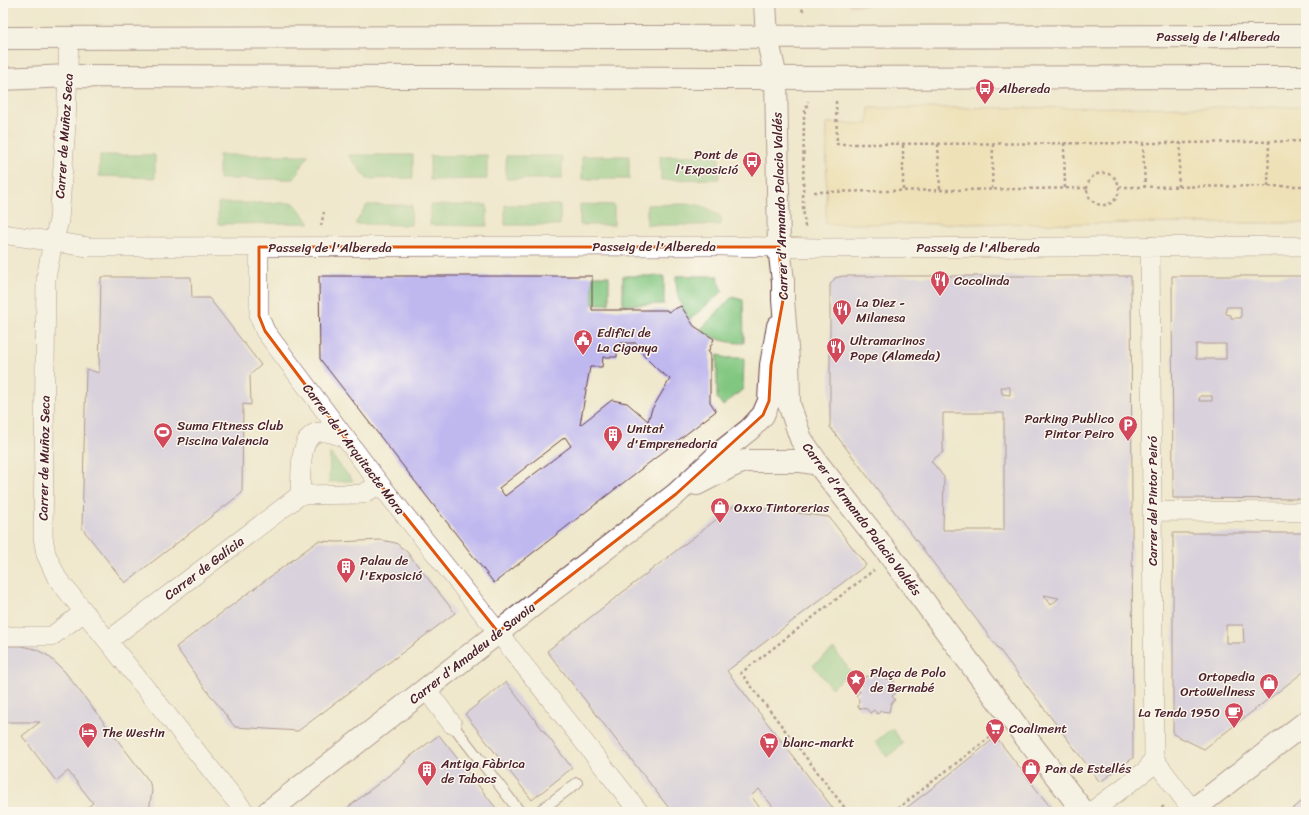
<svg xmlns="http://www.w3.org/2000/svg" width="1309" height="815" viewBox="0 0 1309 815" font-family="Sriracha,sans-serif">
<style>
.green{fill:#82c781;stroke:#667356}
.sand{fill:#eeda9e;stroke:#9c7c64}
.building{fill:#bfb8ef;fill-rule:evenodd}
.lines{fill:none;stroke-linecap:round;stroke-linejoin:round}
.lane-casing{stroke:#633d43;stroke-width:12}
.street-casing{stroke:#633d43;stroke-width:20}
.secondary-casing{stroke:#633d43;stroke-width:24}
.primary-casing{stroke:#633d43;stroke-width:24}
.path{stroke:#633d43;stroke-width:2.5;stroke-dasharray:3 3;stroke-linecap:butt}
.lane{stroke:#fff;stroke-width:10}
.street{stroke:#fff;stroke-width:19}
.secondary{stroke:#fff;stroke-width:22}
.primary{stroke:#fff;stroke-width:22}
.marked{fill:none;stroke:#e0560e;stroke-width:3;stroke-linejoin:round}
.labels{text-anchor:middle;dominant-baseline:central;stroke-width:3;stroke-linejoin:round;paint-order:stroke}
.street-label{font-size:13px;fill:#4a1f2b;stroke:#fbf7ec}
.poi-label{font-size:13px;fill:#4a1f2b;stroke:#fbf7ec;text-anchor:start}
</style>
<rect width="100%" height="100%" fill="#fbf7ec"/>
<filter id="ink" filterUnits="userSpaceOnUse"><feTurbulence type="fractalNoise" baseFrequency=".025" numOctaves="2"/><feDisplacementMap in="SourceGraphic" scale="8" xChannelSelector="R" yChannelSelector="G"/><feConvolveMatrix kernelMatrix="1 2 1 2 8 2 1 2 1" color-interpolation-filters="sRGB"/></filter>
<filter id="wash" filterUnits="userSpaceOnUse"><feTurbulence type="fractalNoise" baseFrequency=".012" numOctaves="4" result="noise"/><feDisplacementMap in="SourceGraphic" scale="16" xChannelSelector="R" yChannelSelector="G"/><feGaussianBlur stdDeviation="0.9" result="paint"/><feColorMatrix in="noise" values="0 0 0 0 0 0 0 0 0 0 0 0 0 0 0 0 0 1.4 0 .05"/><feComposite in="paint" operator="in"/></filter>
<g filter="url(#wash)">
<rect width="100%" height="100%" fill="#efe8cc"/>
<path class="green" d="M100,155H155V178L99,176Z
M219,155H308L294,179H219Z
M348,155H413V178L367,179Z
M487,155V179L430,180V156Z
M719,155V179L661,180L660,156Z
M506,156H562V179H506Z
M582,156H629V179H582Z
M218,203H294L310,223L218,224Z
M580,204L614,205V225H580Z
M682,204C704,205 704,205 721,217V225H647V205Z
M367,205H412L411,225L355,224Z
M430,205H487V226L430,225Z
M505,205H560V225H505Z
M592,276H609V304H592Z
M623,276H664V304L623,305Z
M676,276H718L720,287L723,291L689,320C680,304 676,295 676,276Z
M732,297L743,300L744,343C725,343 716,339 700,330Z
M719,355L726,358H744L743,389L723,406L717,398V356Z
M330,453L353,481L329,482Z
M834,649L851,672L831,688L813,665Z
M892,728L903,744L887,757L875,742Z"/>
<path class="sand" d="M850,3H1306V4L850,5Z
M1306,107V223L826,224L827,123L868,124L869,108Z"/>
<g id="blocks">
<path class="building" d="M319,276H592V310H667L668,312L681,306L694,326L714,339L708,352H710V402L716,411L494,583L320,359ZM617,343H636L644,356L658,370L670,379L652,409L648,421L627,403L612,400L580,425L590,367H602L603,357H617ZM565,437L571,446L505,496L499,488Z
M843,276H1131L1133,758L1100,782L830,427V285L835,278ZM1001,387H1010V395L1002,394ZM943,413H1004V530H943L944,477L931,461L943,452ZM1044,595L1059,598L1051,605Z
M1172,276H1306V499L1173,498ZM1226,307H1241V318H1231V315L1226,314ZM1196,344H1226V359H1196ZM1200,396H1212V401H1199Z
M101,277H191L192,298H209L261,365L250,375L251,405L243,404L242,493L125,583L82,528L86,369L99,373Z
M735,505L829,517L866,565L727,671L836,812H777L759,789L751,796L763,812H672L547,651Z
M1173,533H1306V670L1204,749L1173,734ZM1226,625H1243L1244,643H1226Z
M381,540L396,543L407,552L455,613L298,731L235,727L201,683L176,647L318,541L338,542Z
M3,646H21L35,649L47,655L57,664L65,672L149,781L152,790L149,812H81L93,803L68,771L56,781L22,736L40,722H3Z
M875,674L878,678L882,675L885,679L894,680L892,688L896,693L892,696L895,700L891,703L889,712L881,711L877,714L874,710L870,713L867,709L858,708L859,700L856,695L860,692L857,688L861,685L862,676L871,677Z
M506,682L572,768L532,800L465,714Z
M439,735L499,812H342L406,762L404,761Z
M996,737L1054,812H901L935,786Z
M1306,798V812H1289Z"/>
</g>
</g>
<g filter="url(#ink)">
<use href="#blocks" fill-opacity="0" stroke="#633d43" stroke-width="1"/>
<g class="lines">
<g class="lane-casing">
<path id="lane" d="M452,724L520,812
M538,812L577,783"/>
</g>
<g class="street-casing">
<path id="street" d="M69,38L66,125L59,220L51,252L46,278L43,537L46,554L57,578L245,812
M3,234L88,247L718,246L818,248L1306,246
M259,247V316L265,331L379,483L475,603L639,812
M300,495C302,463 296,415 344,438
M1152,511L1306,512
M3,636H52L84,612
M108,641L300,495L362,494L370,490L379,483
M426,689L452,724
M1154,757L1157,763L1187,803L1188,809L1187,812
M1091,812L1148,769L1154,757L1150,246"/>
</g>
<g class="secondary-casing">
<path id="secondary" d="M765,3L767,37L776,78L779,247L783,281V300L788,360L789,404L801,439L818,464L888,553L1016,725L1084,812
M697,484L732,466L745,461H800L818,464
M268,812L676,494L721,452L750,429L763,415L769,401L771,365L778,326
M1190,812L1306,722"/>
</g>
<g class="primary-casing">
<path id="primary" d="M3,38L1306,36
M3,79L68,76L726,78L1306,77"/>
</g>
<path class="path" d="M800,3L804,14
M836,101L837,144L1181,143L1306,141
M1305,141L1306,161
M1064,143L1065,188
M1143,143L1145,187
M938,144L940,189
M1087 189a16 16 0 1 1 32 0a16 16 0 1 1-32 0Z
M1268,186L1269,141
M1119,187L1306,186
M1178,187L1181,143
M992,189L993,144
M903,190V144
M814,192L1088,188
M321,226L324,212
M805,227L803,206L804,115L808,101
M848,812L741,673L874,570
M893,812L994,734
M1157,812L1164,806"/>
<use href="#lane" class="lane"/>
<use href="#street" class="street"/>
<use href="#secondary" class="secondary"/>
<use href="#primary" class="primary"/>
</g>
</g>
<path d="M0 0H1309V815H0ZM259,247H779L783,300L771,365L769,401L763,415L676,494L498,632L379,483L265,331L259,316Z" fill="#efe8cc" fill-opacity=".55" fill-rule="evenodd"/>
<path class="marked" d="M259,247H779L783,300L771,365L769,401L763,415L676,494L498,632L379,483L265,331L259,316Z"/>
<defs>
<g id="bus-pin" transform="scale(1)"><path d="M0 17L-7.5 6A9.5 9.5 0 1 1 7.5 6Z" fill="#d1495b" stroke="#fbf7ec"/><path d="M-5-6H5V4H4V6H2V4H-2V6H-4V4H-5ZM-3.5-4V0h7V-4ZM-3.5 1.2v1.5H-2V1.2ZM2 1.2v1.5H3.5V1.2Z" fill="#fff"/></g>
<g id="restaurant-pin" transform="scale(1)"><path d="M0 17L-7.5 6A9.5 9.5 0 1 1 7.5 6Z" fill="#d1495b" stroke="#fbf7ec"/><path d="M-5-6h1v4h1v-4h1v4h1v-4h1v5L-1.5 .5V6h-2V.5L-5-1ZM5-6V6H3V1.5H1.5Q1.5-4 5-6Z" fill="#fff"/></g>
<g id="civic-pin" transform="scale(1)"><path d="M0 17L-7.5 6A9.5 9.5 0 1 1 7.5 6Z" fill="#d1495b" stroke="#fbf7ec"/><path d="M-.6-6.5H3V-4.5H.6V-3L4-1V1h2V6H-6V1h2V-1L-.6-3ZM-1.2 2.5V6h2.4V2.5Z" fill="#fff"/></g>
<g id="parking-pin" transform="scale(1)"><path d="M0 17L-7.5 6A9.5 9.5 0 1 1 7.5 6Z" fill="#d1495b" stroke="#fbf7ec"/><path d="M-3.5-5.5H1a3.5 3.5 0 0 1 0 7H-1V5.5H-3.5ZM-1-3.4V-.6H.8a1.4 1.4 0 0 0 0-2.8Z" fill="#fff"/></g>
<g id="stadium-pin" transform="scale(1)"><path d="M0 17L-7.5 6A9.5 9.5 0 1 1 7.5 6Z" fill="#d1495b" stroke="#fbf7ec"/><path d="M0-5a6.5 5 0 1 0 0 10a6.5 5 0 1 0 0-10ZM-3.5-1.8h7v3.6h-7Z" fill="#fff"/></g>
<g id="building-pin" transform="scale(1)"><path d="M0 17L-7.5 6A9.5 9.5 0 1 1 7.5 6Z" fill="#d1495b" stroke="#fbf7ec"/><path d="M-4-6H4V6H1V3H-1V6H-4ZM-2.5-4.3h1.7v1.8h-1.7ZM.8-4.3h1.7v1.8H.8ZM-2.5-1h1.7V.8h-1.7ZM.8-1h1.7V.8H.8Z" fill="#fff"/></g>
<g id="shop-pin" transform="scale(1)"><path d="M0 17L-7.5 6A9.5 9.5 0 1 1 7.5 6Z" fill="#d1495b" stroke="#fbf7ec"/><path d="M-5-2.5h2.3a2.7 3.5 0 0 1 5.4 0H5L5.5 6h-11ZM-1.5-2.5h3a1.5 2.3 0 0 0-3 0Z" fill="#fff"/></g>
<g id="sight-pin" transform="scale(1)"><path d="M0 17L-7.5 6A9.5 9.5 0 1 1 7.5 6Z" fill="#d1495b" stroke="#fbf7ec"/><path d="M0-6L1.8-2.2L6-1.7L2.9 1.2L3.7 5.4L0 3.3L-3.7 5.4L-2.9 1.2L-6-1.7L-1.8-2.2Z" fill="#fff"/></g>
<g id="cafe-pin" transform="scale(1)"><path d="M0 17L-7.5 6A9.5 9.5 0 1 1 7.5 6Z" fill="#d1495b" stroke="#fbf7ec"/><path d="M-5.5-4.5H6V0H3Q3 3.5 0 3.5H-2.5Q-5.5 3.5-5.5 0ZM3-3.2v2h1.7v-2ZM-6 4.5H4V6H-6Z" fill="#fff"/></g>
<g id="supermarket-pin" transform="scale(1)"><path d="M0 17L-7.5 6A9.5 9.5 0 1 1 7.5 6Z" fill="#d1495b" stroke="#fbf7ec"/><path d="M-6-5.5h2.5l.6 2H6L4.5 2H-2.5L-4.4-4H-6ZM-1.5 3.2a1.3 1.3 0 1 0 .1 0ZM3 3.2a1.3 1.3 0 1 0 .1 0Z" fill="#fff"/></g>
<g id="hotel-pin" transform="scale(1)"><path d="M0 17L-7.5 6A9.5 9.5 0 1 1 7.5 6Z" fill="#d1495b" stroke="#fbf7ec"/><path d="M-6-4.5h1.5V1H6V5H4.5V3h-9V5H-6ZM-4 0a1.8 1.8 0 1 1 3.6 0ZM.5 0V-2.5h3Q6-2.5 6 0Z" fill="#fff"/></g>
</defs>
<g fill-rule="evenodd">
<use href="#bus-pin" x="985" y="88"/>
<use href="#bus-pin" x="752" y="161"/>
<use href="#restaurant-pin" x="940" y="280"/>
<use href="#restaurant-pin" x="842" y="309"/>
<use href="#civic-pin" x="583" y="339"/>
<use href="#restaurant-pin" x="836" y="347"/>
<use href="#parking-pin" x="1128" y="425"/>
<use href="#stadium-pin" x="163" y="432"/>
<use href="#building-pin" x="613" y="435"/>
<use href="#shop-pin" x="720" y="507"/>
<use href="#building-pin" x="346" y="567"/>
<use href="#sight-pin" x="856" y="679"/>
<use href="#shop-pin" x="1269" y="683"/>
<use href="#cafe-pin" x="1234" y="712"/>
<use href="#supermarket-pin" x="995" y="728"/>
<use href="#hotel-pin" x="88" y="732"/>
<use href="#supermarket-pin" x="769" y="742"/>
<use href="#shop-pin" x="1031" y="768"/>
<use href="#building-pin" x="427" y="770"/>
</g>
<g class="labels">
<g class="street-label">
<text x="1218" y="36">Passeig de l'Albereda</text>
<text transform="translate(64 136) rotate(-86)">Carrer de Muñoz Seca</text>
<text transform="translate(780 206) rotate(-92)">Carrer d'Armando Palacio Valdés</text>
<text x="654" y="246">Passeig de l'Albereda</text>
<text x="330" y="247">Passeig de l'Albereda</text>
<text x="978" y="247">Passeig de l'Albereda</text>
<text transform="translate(354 449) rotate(53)">Carrer de l'Arquitecte Mora</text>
<text transform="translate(44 458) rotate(-89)">Carrer de Muñoz Seca</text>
<text transform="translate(1152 501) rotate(-90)">Carrer del Pintor Peiró</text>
<text transform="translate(862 519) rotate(53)">Carrer d'Armando Palacio Valdés</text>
<text transform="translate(204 568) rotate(-37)">Carrer de Galícia</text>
<text transform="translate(472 653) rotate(-38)">Carrer d'Amadeu de Savoia</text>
</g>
<g class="poi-label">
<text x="999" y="88">Albereda</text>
<text x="738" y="154" text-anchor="end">Pont de<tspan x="738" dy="15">l'Exposició</tspan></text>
<text x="954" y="280">Cocolinda</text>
<text x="856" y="302">La Diez -<tspan x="856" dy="15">Milanesa</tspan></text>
<text x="597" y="332">Edifici de<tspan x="597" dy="15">La Cigonya</tspan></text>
<text x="850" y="340">Ultramarinos<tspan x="850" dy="15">Pope (Alameda)</tspan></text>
<text x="1114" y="418" text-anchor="end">Parking Publico<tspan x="1114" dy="15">Pintor Peiro</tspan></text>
<text x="177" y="425">Suma Fitness Club<tspan x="177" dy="15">Piscina Valencia</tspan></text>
<text x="627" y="428">Unitat<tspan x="627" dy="15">d'Emprenedoria</tspan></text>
<text x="734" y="507">Oxxo Tintorerias</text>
<text x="360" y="560">Palau de<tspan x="360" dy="15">l'Exposició</tspan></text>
<text x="870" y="672">Plaça de Polo<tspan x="870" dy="15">de Bernabé</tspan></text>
<text x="1255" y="676" text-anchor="end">Ortopedia<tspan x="1255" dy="15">OrtoWellness</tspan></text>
<text x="1220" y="712" text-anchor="end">La Tenda 1950</text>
<text x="1009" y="728">Coaliment</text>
<text x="102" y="732">The Westin</text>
<text x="783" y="742">blanc-markt</text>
<text x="441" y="763">Antiga Fàbrica<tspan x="441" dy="15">de Tabacs</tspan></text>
<text x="1045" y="768">Pan de Estellés</text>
</g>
</g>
<rect width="1309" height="815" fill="none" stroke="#fbf7ec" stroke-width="16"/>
</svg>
